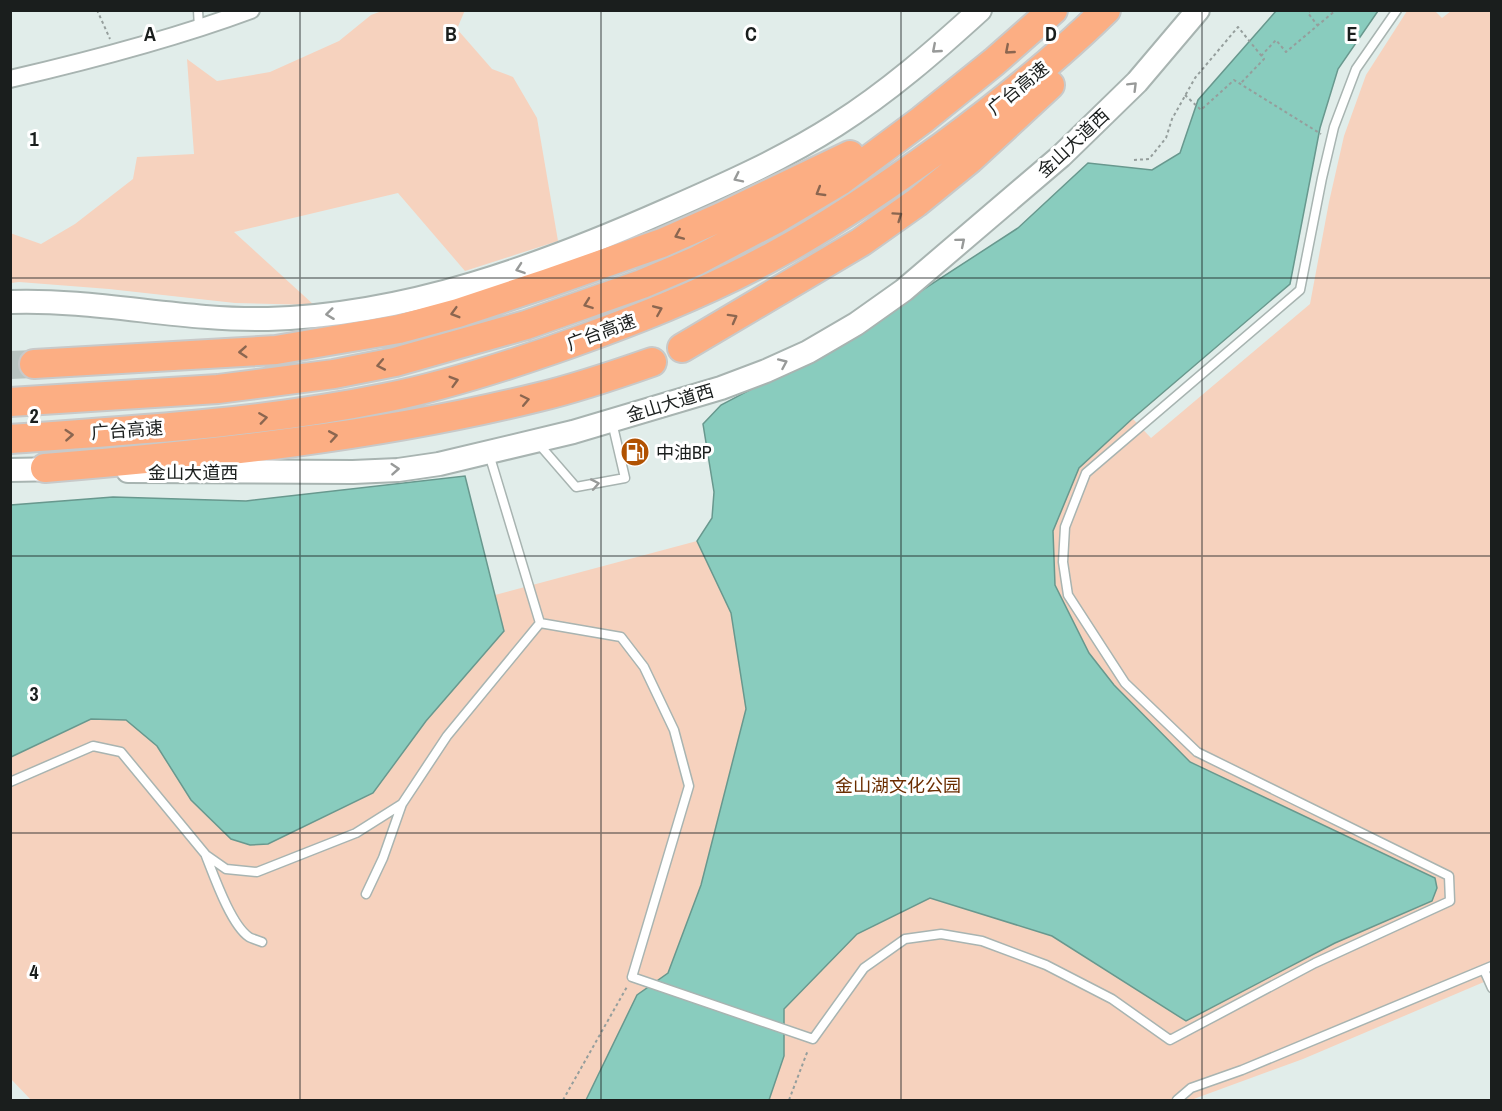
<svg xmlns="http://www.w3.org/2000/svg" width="1502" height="1111" viewBox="0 0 1502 1111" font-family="'Archivo Narrow','Noto Sans SC',sans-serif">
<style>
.green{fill:#f6d2be}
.water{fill:#89ccbe;stroke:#68988e;stroke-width:1.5}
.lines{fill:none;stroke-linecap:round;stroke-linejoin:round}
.highway-tunnel{stroke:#b9c4c1;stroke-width:28;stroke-dasharray:28 14;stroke-linecap:butt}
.lane-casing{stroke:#a8b4b1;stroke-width:11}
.street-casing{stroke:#a8b4b1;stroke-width:20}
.secondary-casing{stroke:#a8b4b1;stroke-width:26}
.highway-casing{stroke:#c8c9c9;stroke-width:32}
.path{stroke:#959e9c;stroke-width:2;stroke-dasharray:3 3;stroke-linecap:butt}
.lane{stroke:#fff;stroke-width:8}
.street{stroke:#fff;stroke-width:16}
.secondary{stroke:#fff;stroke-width:22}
.highway{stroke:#fcae83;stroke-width:28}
.oneway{stroke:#989a99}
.oneway2{stroke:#8b6650}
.grid{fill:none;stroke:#1a1e1d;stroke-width:1.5;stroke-opacity:0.55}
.labels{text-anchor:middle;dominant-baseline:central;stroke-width:6;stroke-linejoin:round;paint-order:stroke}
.street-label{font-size:18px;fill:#1a1e1d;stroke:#fff}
.poi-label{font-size:18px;fill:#1a1e1d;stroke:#fff;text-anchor:start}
.park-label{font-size:18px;fill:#6a2d00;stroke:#fff}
.grid-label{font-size:20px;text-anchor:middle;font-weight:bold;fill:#1a1e1d;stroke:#fff;stroke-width:6;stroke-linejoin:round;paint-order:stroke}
</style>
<rect width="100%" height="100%" fill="#e1edea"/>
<path class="green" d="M465,10L457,29L492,69L513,77L537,118L558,241L465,271L398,193L234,232L314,305L235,303L109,289L19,282L11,283L10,233L41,244L75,224L133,179L137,157L194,154L187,59L217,81L270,72L339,41L371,15L382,11Z
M1276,11H1378L1338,69L1320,128L1290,284L1133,419L1151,438L1310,304L1329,202L1344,136L1366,75L1407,11H1435L1442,18L1451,11H1491V979L1303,1059L1191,1100H31L10,1078V505L113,497L246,501L465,476L495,595L697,541L712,518L714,492L703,424L721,405L847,339L1018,228L1088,163L1152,170L1180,153L1198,100Z"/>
<path class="water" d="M1276,11H1378L1338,69L1320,128L1290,284L1132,419L1079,468L1053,531L1055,585L1089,653L1114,685L1190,762L1435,878L1437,888L1432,901L1335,943L1186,1021L1052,936L930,898L857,934L784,1009V1056L769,1100H586L637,995L668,973L701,885L746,709L731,613L697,541L712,518L714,492L703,424L721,405L847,339L1018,228L1088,163L1152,170L1180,153L1198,100Z
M465,476L504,631L426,721L373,793L268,844L250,845L231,839L191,800L157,746L126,720L91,719L11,757V505L113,497L246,501Z"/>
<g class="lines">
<path class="highway-tunnel" d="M10,365L34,364"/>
<g class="lane-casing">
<path id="lane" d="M198,10L199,28
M537,442L576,487L625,478L612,422
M489,454L540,623
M10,782L93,746L121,752L206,855L226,869L257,872L356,833L402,804L447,736L540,623L621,637L644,667L674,730L689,786L632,977L813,1039L864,968L905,939L941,934L982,941L1046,965L1112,999L1170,1040L1315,963L1450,901L1449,876L1197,752L1125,683L1068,595L1063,562L1065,527L1086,473L1300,290L1322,178L1334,127L1356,69L1397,10
M206,856C214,876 231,925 249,937C252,939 258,940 262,942
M366,894L383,858L402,804
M1484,970L1492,988
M1177,1100L1191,1088L1242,1070L1492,966"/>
</g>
<g class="street-casing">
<path id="street" d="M10,79C92,60 173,39 251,10"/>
</g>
<g class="secondary-casing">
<path id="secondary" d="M10,302C97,299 182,321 268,319C408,315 540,266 667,210C724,185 783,159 836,125C888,92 935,51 980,10
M10,470L62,469
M128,471L353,472L398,470L439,464L573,432L721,388L766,371L808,352L856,324L904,290L1061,156L1137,82L1198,10"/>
</g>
<g class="highway-casing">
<path id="highway" d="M682,348L861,242L916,203L970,159L1050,85
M34,364L276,350L399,329L458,313L548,283L662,243L721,217L850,155
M10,402L218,389L334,374L395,362L526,325L642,284L696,261L776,219L840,181L922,120L994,62L1053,10
M10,439C136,430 261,423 384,398C441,387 497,369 552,350C629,323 704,294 775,255C834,223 889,185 943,146C1000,104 1055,60 1106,10
M45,468C211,454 378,437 539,397C577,388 615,375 652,362"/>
</g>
<path class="path" d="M97,10L110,39
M1311,10L1308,13L1318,26
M1261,56L1276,40L1286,52L1336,10
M1185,95L1201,110L1234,80L1321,134
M1134,160L1149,159L1166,138L1172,119L1195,78L1238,27L1264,59L1240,84
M563,1100L628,985
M789,1100L808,1050"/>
<use href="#lane" class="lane"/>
<use href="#street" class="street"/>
<use href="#secondary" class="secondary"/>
<use href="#highway" class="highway"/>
</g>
<defs><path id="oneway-chevron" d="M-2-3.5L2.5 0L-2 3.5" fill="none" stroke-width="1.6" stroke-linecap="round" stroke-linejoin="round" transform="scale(1.5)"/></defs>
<g class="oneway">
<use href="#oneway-chevron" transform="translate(936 49) rotate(139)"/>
<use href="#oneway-chevron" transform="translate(1133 86) rotate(-45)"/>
<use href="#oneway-chevron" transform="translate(738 178) rotate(154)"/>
<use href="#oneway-chevron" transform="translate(961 242) rotate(-40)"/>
<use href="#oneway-chevron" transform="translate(520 269) rotate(161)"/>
<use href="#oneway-chevron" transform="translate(330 314) rotate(173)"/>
<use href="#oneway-chevron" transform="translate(783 363) rotate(-24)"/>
<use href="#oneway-chevron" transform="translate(395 469) rotate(-4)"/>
<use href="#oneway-chevron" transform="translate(595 484) rotate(-11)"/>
</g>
<g class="oneway2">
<use href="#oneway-chevron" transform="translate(1009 50) rotate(139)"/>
<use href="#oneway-chevron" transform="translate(820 192) rotate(149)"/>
<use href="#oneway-chevron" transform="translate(898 216) rotate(-35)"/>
<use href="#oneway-chevron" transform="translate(679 235) rotate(157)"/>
<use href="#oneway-chevron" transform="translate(588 304) rotate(160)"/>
<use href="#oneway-chevron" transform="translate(658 310) rotate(-23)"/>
<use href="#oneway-chevron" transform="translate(455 313) rotate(164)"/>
<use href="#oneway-chevron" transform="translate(733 318) rotate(-29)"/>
<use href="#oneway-chevron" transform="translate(243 352) rotate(176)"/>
<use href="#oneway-chevron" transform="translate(381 365) rotate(169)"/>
<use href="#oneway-chevron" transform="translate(454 381) rotate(-16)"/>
<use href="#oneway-chevron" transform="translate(525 400) rotate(-12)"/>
<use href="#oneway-chevron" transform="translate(263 418) rotate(-8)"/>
<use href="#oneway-chevron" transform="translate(69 435) rotate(-4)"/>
<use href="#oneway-chevron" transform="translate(333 436) rotate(-10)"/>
</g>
<path class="grid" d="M300,10V1100M601,10V1100M901,10V1100M1202,10V1100M10,278H1492M10,556H1492M10,833H1492"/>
<defs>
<g id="fuel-disc" transform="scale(1.5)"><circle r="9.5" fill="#b15202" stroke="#fff"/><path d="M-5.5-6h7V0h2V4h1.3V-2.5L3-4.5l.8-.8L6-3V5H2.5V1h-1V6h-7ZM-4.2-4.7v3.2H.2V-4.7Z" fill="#fff"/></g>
</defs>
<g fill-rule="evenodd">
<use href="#fuel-disc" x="635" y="452"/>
</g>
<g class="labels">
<g class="street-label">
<text transform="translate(1018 88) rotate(-39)">广台高速</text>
<text transform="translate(1073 143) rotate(-43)">金山大道西</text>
<text transform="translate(601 332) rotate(-20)">广台高速</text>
<text transform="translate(670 403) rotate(-17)">金山大道西</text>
<text transform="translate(127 430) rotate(-4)">广台高速</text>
<text x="193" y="472">金山大道西</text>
</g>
<g class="poi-label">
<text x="656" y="452">中油BP</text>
</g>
<g class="park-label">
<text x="898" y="785">金山湖文化公园</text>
</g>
</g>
<g class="grid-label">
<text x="150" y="41">A</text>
<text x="451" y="41">B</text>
<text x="751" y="41">C</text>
<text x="1051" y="41">D</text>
<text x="1352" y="41">E</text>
<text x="34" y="146">1</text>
<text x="34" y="423">2</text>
<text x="34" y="701">3</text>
<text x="34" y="979">4</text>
</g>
<rect width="1502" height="1111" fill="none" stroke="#1a1e1d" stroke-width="24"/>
</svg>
